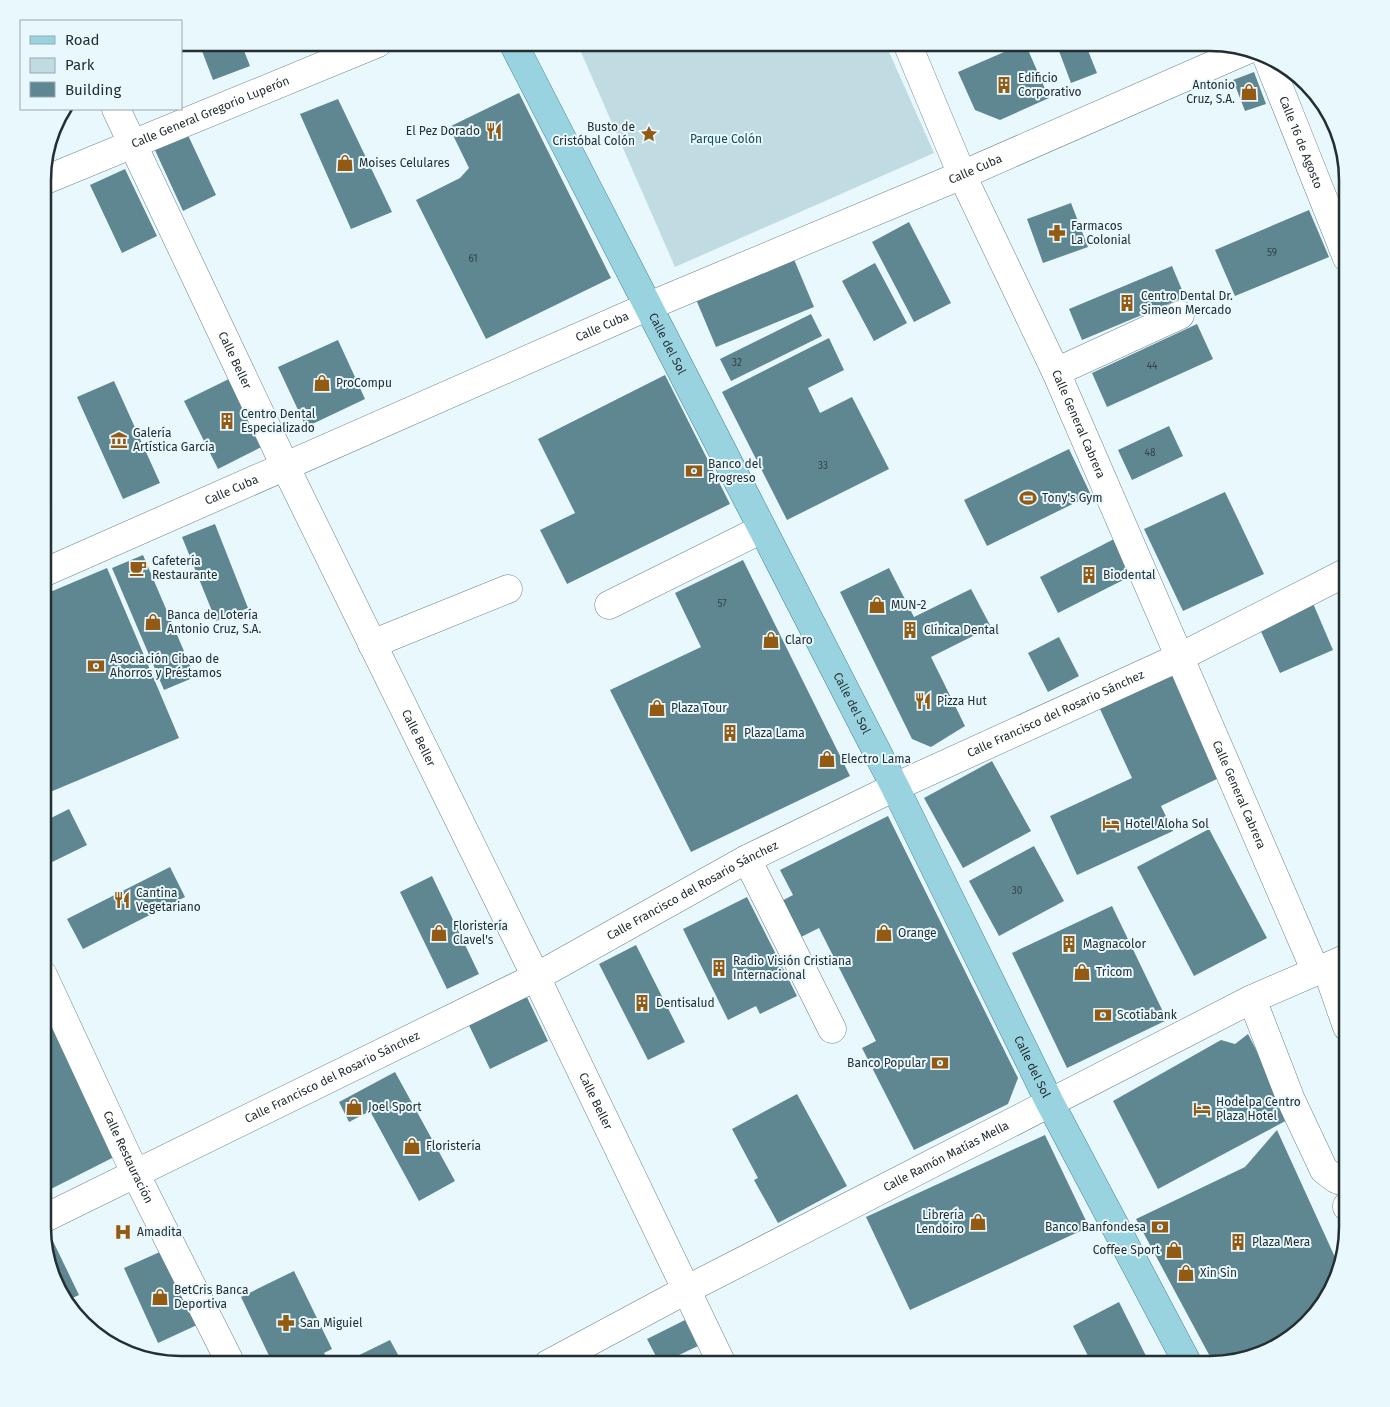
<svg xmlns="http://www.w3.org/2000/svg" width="1390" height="1407" viewBox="0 0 1390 1407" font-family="'Fira Sans',sans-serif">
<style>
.green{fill:#c0dbe2}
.building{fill:#5f8792}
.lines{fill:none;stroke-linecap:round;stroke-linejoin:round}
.minor-casing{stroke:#6b848b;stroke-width:29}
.major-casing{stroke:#448696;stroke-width:29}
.minor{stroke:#fff;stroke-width:28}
.major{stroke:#9ad3e0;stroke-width:28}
.labels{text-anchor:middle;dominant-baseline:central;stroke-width:4;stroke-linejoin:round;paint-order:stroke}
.number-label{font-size:10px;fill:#33454a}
.poi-label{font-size:12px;fill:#242f32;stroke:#e8f8fd;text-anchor:start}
.street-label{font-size:12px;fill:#242f32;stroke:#e8f8fd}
.park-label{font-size:12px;fill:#114c59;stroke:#e8f8fd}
.rim{fill:none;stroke:#242f32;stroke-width:2.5}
</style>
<rect width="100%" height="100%" fill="#e8f8fd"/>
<path class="green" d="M577,43H885L934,153L675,267Z"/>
<path class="building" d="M199,43H241L250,66L213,80Z
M1025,43L1049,98L1000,120L975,110L958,72Z
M1056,43H1085L1097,73L1071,83Z
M1254,72L1266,104L1245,111L1233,80Z
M519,93L611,278L486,339L416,200L460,178L469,168L449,127Z
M338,99L392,212L351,229L300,114Z
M187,133L216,195L183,211L154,148Z
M125,169L157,236L122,253L90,185Z
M1071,203L1088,247L1043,263L1027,219Z
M1309,210L1329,257L1235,296L1215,250Z
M909,222L951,303L914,322L872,242Z
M793,257L814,307L716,347L695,297Z
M875,263L907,323L874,341L842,281Z
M1172,266L1185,297L1082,340L1069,309Z
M811,314L822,336L731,381L720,359Z
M1197,324L1213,359L1107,407L1092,373Z
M829,338L844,370L808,388L820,413L852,397L889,469L787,520L722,392Z
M338,340L365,399L306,427L278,367Z
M237,375L271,442L218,469L184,401Z
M665,375L730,504L567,584L540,530L575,513L538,439Z
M114,381L160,483L123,499L77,397Z
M1169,426L1183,456L1132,480L1118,450Z
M1069,449L1091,495L987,546L964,500Z
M1225,492L1264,574L1183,611L1144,529Z
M215,524L248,608L216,621L182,537Z
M1120,536L1139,572L1058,613L1040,577Z
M143,555L195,677L164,690L112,568Z
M743,560L850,776L691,852L610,690L701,647L675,593Z
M107,568L179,738L43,795V595Z
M889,568L914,617L971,589L991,627L931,657L965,726L931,747L912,739L840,592Z
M1312,601L1333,650L1280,673L1258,625Z
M1059,637L1079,676L1048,692L1028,653Z
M1174,674L1223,776L1161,806L1173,831L1077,875L1050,816L1132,778L1100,709Z
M992,761L1031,831L963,868L924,798Z
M69,809L87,845L46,865L43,858V822Z
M888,816L1018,1078L1008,1104L914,1150L862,1048L876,1041L819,928L795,940L772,906L793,895L780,870Z
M1209,829L1267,938L1194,976L1137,867Z
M1034,846L1064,901L999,936L969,881Z
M170,867L185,897L83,949L67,919Z
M432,876L479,974L447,989L400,892Z
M747,897L797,996L760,1014L756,1006L728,1020L683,929Z
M1112,906L1167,1020L1067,1068L1012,953Z
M636,945L685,1042L648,1060L599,964Z
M524,991L548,1041L490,1069L466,1019Z
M43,1006L120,1154L43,1193Z
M1248,1034L1291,1118L1158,1189L1113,1101L1221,1040L1235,1044Z
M395,1072L455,1181L419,1201L370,1111L349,1122L339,1102Z
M797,1094L847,1186L778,1223L754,1180L758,1178L732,1129Z
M1277,1130L1339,1266L1333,1288L1300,1331L1262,1354L1214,1364L1136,1219L1245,1167Z
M1045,1135L1089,1227L910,1310L866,1217Z
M50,1235L79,1295L66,1301L53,1279L45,1237Z
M162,1251L197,1325L158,1343L124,1268Z
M294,1271L332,1349L324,1353L330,1364H273L241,1297Z
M1119,1302L1150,1364H1092L1073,1326Z
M685,1320L698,1346L660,1364L647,1339Z
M390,1340L403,1364H341Z"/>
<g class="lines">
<g class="minor-casing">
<g id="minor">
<path id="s1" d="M907,43L962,175L1056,372L1316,972"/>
<path id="s2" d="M1266,55L1347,258"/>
<path id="s3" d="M116,109L285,466L536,977L722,1364"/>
<path id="s4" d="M43,181L378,43"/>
<path d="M1056,372L1180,315"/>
<path id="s5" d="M43,573L649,306L962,175L1247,50"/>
<path d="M609,605L762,529"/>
<path d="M372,644L508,589"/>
<path d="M747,859L832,1029"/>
<path d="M1326,967L1347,1027"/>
<path id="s6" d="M43,975L136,1175L231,1364"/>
<path d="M1252,999L1291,1100L1324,1170L1336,1179L1347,1183"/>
<path d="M1347,1206V1207"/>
<path id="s7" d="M43,1219L536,977L747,859L895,787L1180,657L1347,572"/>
<path id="s8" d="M548,1364L686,1290L1252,999L1347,958"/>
</g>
</g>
<g class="major-casing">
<g id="major">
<path id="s9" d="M513,43L895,787L1050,1103L1188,1364"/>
</g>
</g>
<use href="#minor" class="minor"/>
<use href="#major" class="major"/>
</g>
<defs>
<g id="building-bare" transform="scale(1.35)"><path d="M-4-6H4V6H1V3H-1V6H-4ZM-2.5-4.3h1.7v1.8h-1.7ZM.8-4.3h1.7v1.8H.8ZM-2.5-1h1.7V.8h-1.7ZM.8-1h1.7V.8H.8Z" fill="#925a12" stroke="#e8f8fd" stroke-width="2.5" paint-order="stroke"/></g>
<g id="shop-bare" transform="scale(1.35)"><path d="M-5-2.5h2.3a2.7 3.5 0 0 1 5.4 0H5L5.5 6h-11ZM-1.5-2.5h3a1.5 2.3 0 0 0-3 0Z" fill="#925a12" stroke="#e8f8fd" stroke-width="2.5" paint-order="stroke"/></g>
<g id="restaurant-bare" transform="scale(1.35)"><path d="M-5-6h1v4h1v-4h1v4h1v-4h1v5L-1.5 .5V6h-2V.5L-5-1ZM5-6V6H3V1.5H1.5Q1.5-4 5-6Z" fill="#925a12" stroke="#e8f8fd" stroke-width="2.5" paint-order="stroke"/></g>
<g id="sight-bare" transform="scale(1.35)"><path d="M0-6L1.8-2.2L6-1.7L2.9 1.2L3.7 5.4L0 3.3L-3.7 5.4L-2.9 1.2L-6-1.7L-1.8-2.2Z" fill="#925a12" stroke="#e8f8fd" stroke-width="2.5" paint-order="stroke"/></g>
<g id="pharmacy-bare" transform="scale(1.35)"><path d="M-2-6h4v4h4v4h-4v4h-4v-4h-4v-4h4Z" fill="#925a12" stroke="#e8f8fd" stroke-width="2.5" paint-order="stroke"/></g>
<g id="museum-bare" transform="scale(1.35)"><path d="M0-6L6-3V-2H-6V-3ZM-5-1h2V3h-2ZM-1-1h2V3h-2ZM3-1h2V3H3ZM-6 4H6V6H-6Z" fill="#925a12" stroke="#e8f8fd" stroke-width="2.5" paint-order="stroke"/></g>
<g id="bank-bare" transform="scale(1.35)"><path d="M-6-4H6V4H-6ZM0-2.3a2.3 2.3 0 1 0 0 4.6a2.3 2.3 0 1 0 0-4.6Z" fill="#925a12" stroke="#e8f8fd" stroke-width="2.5" paint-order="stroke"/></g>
<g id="stadium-bare" transform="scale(1.35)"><path d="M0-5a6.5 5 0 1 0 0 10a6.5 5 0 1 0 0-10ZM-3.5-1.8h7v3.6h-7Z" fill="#925a12" stroke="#e8f8fd" stroke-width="2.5" paint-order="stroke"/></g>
<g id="cafe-bare" transform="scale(1.35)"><path d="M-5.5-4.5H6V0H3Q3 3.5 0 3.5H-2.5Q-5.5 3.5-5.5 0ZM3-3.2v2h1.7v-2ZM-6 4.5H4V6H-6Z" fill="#925a12" stroke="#e8f8fd" stroke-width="2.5" paint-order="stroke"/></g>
<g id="hotel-bare" transform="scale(1.35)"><path d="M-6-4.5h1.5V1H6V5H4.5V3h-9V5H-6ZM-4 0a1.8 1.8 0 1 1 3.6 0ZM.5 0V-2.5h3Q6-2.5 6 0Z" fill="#925a12" stroke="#e8f8fd" stroke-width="2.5" paint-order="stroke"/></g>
<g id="hospital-bare" transform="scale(1.35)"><path d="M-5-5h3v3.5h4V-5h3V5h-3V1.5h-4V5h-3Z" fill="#925a12" stroke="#e8f8fd" stroke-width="2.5" paint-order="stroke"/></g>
</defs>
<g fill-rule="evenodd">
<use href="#building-bare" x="1004" y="85"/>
<use href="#shop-bare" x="1249" y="92"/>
<use href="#restaurant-bare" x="494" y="131"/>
<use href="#sight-bare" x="649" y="134"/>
<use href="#shop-bare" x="345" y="163"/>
<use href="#pharmacy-bare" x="1057" y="233"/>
<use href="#building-bare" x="1127" y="303"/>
<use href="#shop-bare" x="322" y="383"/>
<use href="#building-bare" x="227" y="421"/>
<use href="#museum-bare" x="119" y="440"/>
<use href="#bank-bare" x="694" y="471"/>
<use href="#stadium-bare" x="1028" y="498"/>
<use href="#cafe-bare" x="138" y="568"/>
<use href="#building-bare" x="1089" y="575"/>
<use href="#shop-bare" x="877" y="605"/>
<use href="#shop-bare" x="153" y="622"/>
<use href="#building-bare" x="910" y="630"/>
<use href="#shop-bare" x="771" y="640"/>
<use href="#bank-bare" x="96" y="666"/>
<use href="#restaurant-bare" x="923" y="701"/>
<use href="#shop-bare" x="657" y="708"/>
<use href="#building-bare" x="730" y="733"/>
<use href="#shop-bare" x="827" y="759"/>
<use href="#hotel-bare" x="1111" y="824"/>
<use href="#restaurant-bare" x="122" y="900"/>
<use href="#shop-bare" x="439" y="933"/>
<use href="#shop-bare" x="884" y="933"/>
<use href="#building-bare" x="1069" y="944"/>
<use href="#building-bare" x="719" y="968"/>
<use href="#shop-bare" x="1082" y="972"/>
<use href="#building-bare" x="642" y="1003"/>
<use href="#bank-bare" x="1103" y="1015"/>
<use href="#bank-bare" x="940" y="1063"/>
<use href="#shop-bare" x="354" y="1107"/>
<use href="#hotel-bare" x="1202" y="1109"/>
<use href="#shop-bare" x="412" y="1146"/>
<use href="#shop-bare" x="978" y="1222"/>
<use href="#bank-bare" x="1160" y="1227"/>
<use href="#hospital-bare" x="123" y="1232"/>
<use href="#building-bare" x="1238" y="1242"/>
<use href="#shop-bare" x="1174" y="1250"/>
<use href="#shop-bare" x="1186" y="1273"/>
<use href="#shop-bare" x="160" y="1297"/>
<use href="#pharmacy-bare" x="286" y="1323"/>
</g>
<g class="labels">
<g class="number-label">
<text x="1272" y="253">59</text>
<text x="473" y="259">61</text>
<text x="737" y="363">32</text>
<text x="1152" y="366">44</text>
<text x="1150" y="453">48</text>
<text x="823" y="466">33</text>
<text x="722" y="604">57</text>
<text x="1017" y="891">30</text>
</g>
<g class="poi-label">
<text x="1018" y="78">Edificio<tspan x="1018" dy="14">Corporativo</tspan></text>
<text x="1235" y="85" text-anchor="end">Antonio<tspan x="1235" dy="14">Cruz, S.A.</tspan></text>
<text x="635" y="127" text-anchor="end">Busto de<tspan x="635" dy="14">Cristóbal Colón</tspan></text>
<text x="480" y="131" text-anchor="end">El Pez Dorado</text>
<text x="359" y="163">Moises Celulares</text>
<text x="1071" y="226">Farmacos<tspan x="1071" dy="14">La Colonial</tspan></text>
<text x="1141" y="296">Centro Dental Dr.<tspan x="1141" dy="14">Simeon Mercado</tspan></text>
<text x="336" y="383">ProCompu</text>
<text x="241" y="414">Centro Dental<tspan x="241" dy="14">Especializado</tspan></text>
<text x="133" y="433">Galería<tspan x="133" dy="14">Artística García</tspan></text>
<text x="708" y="464">Banco del<tspan x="708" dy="14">Progreso</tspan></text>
<text x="1042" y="498">Tony's Gym</text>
<text x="152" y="561">Cafetería<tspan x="152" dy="14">Restaurante</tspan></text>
<text x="1103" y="575">Biodental</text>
<text x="891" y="605">MUN-2</text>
<text x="167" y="615">Banca de Lotería<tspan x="167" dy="14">Antonio Cruz, S.A.</tspan></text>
<text x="924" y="630">Clínica Dental</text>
<text x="785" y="640">Claro</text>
<text x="110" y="659">Asociación Cibao de<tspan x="110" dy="14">Ahorros y Préstamos</tspan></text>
<text x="937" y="701">Pizza Hut</text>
<text x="671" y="708">Plaza Tour</text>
<text x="744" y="733">Plaza Lama</text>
<text x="841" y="759">Electro Lama</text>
<text x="1125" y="824">Hotel Aloha Sol</text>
<text x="136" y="893">Cantina<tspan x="136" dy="14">Vegetariano</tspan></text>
<text x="453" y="926">Floristería<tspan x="453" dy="14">Clavel's</tspan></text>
<text x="898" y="933">Orange</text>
<text x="1083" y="944">Magnacolor</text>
<text x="733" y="961">Radio Visión Cristiana<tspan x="733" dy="14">Internacional</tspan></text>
<text x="1096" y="972">Tricom</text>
<text x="656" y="1003">Dentisalud</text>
<text x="1117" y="1015">Scotiabank</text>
<text x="926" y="1063" text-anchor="end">Banco Popular</text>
<text x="1216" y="1102">Hodelpa Centro<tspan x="1216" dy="14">Plaza Hotel</tspan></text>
<text x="368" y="1107">Joel Sport</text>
<text x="426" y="1146">Floristería</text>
<text x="964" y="1215" text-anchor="end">Librería<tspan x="964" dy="14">Lendoiro</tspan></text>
<text x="1146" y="1227" text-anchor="end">Banco Banfondesa</text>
<text x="137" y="1232">Amadita</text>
<text x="1252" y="1242">Plaza Mera</text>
<text x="1160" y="1250" text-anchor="end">Coffee Sport</text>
<text x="1200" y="1273">Xin Sin</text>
<text x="174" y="1290">BetCris Banca<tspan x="174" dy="14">Deportiva</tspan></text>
<text x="300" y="1323">San Miguiel</text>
</g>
<g class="street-label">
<text stroke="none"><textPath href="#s4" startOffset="181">Calle General Gregorio Luperón</textPath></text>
<text stroke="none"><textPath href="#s2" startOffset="94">Calle 16 de Agosto</textPath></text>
<text stroke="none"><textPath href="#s5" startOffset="1016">Calle Cuba</textPath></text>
<text stroke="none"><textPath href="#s5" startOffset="611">Calle Cuba</textPath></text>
<text stroke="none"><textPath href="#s9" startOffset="338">Calle del Sol</textPath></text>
<text stroke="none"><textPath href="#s3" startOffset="278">Calle Beller</textPath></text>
<text stroke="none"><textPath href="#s1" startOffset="418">Calle General Cabrera</textPath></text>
<text stroke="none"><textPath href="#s5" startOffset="206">Calle Cuba</textPath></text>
<text stroke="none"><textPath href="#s9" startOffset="742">Calle del Sol</textPath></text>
<text stroke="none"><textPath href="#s7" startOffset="1132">Calle Francisco del Rosario Sánchez</textPath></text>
<text stroke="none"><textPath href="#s3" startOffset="698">Calle Beller</textPath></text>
<text stroke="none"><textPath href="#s1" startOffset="822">Calle General Cabrera</textPath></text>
<text stroke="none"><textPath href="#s7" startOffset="728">Calle Francisco del Rosario Sánchez</textPath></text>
<text stroke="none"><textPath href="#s9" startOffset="1148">Calle del Sol</textPath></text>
<text stroke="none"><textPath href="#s7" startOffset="322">Calle Francisco del Rosario Sánchez</textPath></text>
<text stroke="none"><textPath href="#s3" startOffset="1102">Calle Beller</textPath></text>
<text stroke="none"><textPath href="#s6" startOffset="201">Calle Restauración</textPath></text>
<text stroke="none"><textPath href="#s8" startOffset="449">Calle Ramón Matías Mella</textPath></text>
</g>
<g class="park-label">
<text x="726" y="139">Parque Colón</text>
</g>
</g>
<path d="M0 0H1390V1407H0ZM180 51H1210A129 129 0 0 1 1339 180V1227A129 129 0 0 1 1210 1356H180A129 129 0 0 1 51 1227V180A129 129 0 0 1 180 51Z" fill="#e8f8fd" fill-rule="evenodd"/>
<path class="rim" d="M180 51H1210A129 129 0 0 1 1339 180V1227A129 129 0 0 1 1210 1356H180A129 129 0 0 1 51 1227V180A129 129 0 0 1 180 51Z"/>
<rect x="20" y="20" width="162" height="90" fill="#e8f8fd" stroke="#9aa8ac"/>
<rect x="30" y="36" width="25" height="8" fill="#9ad3e0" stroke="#9aa8ac"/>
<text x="65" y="45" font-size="15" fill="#242f32">Road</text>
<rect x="30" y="58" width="25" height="15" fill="#c0dbe2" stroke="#9aa8ac"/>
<text x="65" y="70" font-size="15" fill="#242f32">Park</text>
<rect x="30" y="82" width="25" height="15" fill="#5f8792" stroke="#9aa8ac"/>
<text x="65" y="95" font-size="15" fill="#242f32">Building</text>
</svg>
